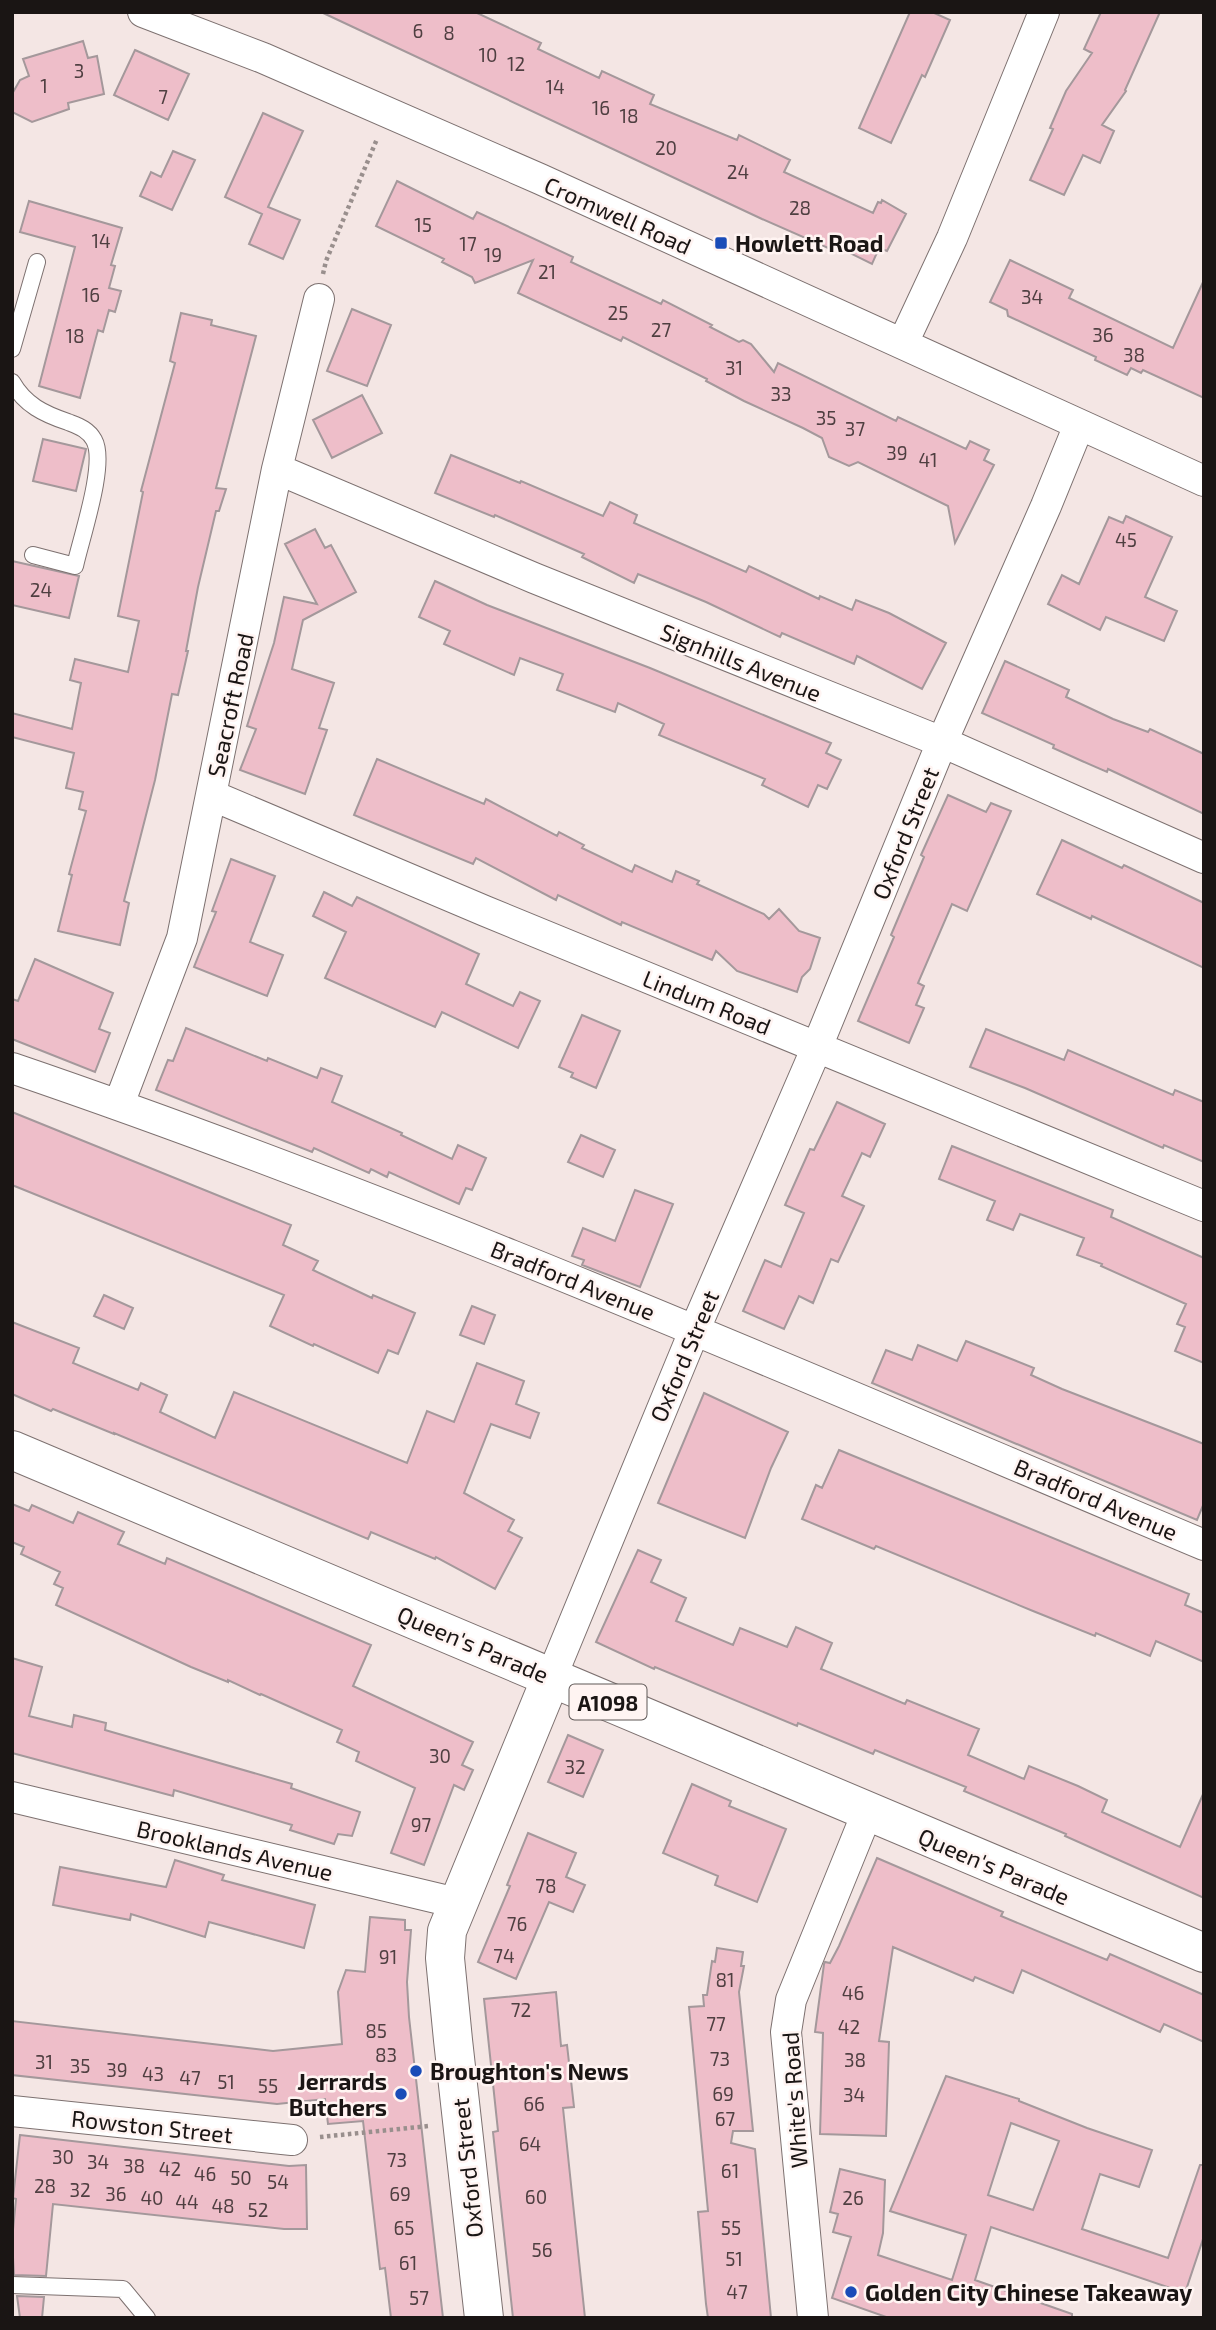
<svg xmlns="http://www.w3.org/2000/svg" width="1216" height="2330" viewBox="0 0 1216 2330" font-family="'Exo 2',sans-serif">
<style>
.building{fill:#eebec9;stroke:#a4989b;stroke-width:2;fill-rule:evenodd}
.lines{fill:none;stroke-linecap:round;stroke-linejoin:round}
.lane-casing{stroke:#7d7170;stroke-width:18}
.street-casing{stroke:#7d7170;stroke-width:32}
.secondary-casing{stroke:#7d7170;stroke-width:40}
.primary-casing{stroke:#7d7170;stroke-width:40}
.path{stroke:#998f8d;stroke-width:4.5;stroke-dasharray:3.5 3.5;stroke-linecap:butt}
.lane{stroke:#fff;stroke-width:16}
.street{stroke:#fff;stroke-width:30}
.secondary{stroke:#fff;stroke-width:38}
.primary{stroke:#fff;stroke-width:38}
.poi-dot{fill:#1a4cb8;stroke:#fff4f2;stroke-width:2.5}
.labels{text-anchor:middle;dominant-baseline:central;stroke-width:5;stroke-linejoin:round;paint-order:stroke}
.number-label{font-size:19px;fill:#4f3f41}
.shield{fill:#fff4f2;stroke:#5f5857;stroke-width:2}
.shield-label{font-size:21px;font-weight:bold;fill:#1a1514}
.street-label{font-size:23px;fill:#1a1514;stroke:#fff4f2}
.poi-label{font-size:23px;font-weight:bold;fill:#1a1514;stroke:#fff4f2;text-anchor:start}
</style>
<rect width="100%" height="100%" fill="#f4e6e4"/>
<path class="building" d="M321,12H475L541,43L538,49L599,78L602,71L654,95L650,104L737,140L739,135L790,160L784,172L873,213L878,202L881,203L882,200L906,214L887,251L879,248L872,264L830,243L828,248L762,219Z
M910,12H932L950,20L925,77L922,75L891,143L859,128Z
M1101,12H1160L1125,90L1126,91L1102,125L1114,131L1100,163L1083,155L1064,195L1030,180L1053,129L1050,128L1066,91L1092,53L1084,49Z
M83,41L88,58L97,56L104,94L68,103L69,109L32,122L12,112V94L20,80L29,76L23,59Z
M135,50L189,74L168,120L114,95Z
M263,113L303,131L268,207L300,220L283,259L249,244L262,214L225,197Z
M173,151L195,160L172,210L140,196L151,172L161,177Z
M397,181L473,219L477,212L573,257L571,262L661,304L663,300L712,325L710,327L739,342L743,340L751,344L774,372L778,363L896,421L898,417L966,449L970,441L989,450L984,460L994,465L955,543L948,506L858,462L849,466L829,457L822,438L803,428L744,401L706,381L707,379L623,337L621,341L518,293L533,260L475,283L472,277L442,262L444,259L376,226Z
M29,201L122,228L111,265L115,266L109,288L121,291L115,312L109,310L103,332L98,330L80,398L39,386L75,247L20,232Z
M1010,260L1073,290L1069,298L1173,348L1204,280V398L1143,370L1141,373L1131,368L1127,375L1095,360L1096,357L1008,316L1007,310L990,302Z
M352,309L391,325L367,386L327,371Z
M181,313L212,320L211,325L256,336L216,488L226,489L219,511H216L198,587L186,651H188L178,695L172,694L155,780L124,901L129,903L120,945L58,931L72,875L69,874L86,811L79,809L83,792L66,788L74,753L12,737V713L72,729L81,683L70,680L75,659L128,672L139,621L118,616L143,492L141,491L175,363L170,361Z
M362,395L382,433L332,458L313,420Z
M43,439L86,449L76,491L33,481Z
M451,455L520,483L521,481L603,516L610,502L637,515L634,523L746,572L749,566L819,599L820,596L852,610L856,600L889,613L946,643L922,689L857,656L854,664L782,633L780,637L706,602L638,574L634,583L582,557L584,554L495,515L494,517L435,493Z
M1126,516L1172,537L1145,597L1177,611L1164,641L1106,617L1100,630L1048,604L1062,575L1079,584L1109,517L1123,523Z
M315,529L325,548L331,545L356,592L303,620L292,669L334,683L319,728L327,730L305,794L240,770L256,729L247,726L274,643L284,597L317,604L285,544Z
M12,561L79,576L69,618L12,605Z
M435,581L487,605L650,668L831,743L826,753L841,760L827,789L818,785L808,807L762,785L765,779L659,735L664,724L618,703L615,712L557,690L563,674L520,658L514,675L444,644L450,631L419,617Z
M1005,661L1069,690L1066,697L1113,719L1148,732L1150,729L1204,754V814L1108,769L1107,772L1082,761L1053,748L1054,745L982,713Z
M377,759L484,804L486,799L557,836L559,832L584,845L582,848L632,872L635,865L672,882L676,871L699,881L697,884L764,914L769,919L779,909L799,931L820,938L810,969L802,977L797,992L737,971L716,951L712,960L622,922L621,925L558,895L556,900L476,858L473,864L354,815Z
M948,795L986,812L991,803L1011,811L967,911L952,904L918,983L924,986L916,1005L924,1008L909,1043L858,1021L894,937L891,935L924,857L921,855Z
M1062,840L1122,868L1124,865L1204,903V968L1092,916L1091,919L1037,894Z
M231,859L275,876L250,942L283,955L267,996L194,967L216,912L212,911Z
M324,892L352,906L357,897L479,954L466,984L513,1006L520,992L540,1001L518,1048L442,1012L435,1027L325,978L346,932L313,916Z
M35,959L113,993L99,1029L110,1033L95,1072L12,1039V999L18,1001Z
M582,1015L620,1031L596,1088L571,1077L573,1073L559,1067Z
M186,1028L267,1061L268,1058L317,1078L321,1068L342,1076L332,1102L402,1133L401,1135L452,1159L458,1145L486,1158L472,1190L466,1188L459,1204L389,1172L387,1177L371,1169L369,1173L314,1148L312,1152L156,1090L168,1060L173,1061Z
M986,1029L1064,1060L1068,1050L1173,1095L1175,1090L1204,1102V1162L1164,1145L1163,1148L1025,1088L970,1067Z
M837,1102L885,1124L870,1157L862,1153L842,1196L864,1206L838,1262L831,1259L813,1303L799,1296L784,1329L743,1311L765,1260L781,1267L804,1213L785,1205L810,1149L814,1150Z
M12,1112L291,1225L283,1245L318,1261L313,1270L372,1298L373,1295L415,1313L398,1354L388,1350L378,1373L314,1344L313,1346L270,1326L284,1295L12,1185Z
M581,1135L615,1150L603,1177L568,1162Z
M952,1146L1113,1210L1111,1217L1204,1258V1363L1175,1351L1185,1327L1177,1324L1186,1304L1101,1266L1102,1264L1077,1255L1084,1238L1020,1214L1013,1230L987,1220L995,1201L939,1179Z
M635,1190L673,1204L640,1287L582,1265L584,1260L572,1256L583,1228L615,1241Z
M104,1295L133,1308L124,1329L94,1316Z
M472,1306L495,1315L484,1344L460,1335Z
M12,1322L79,1348L73,1363L138,1390L141,1383L167,1395L160,1412L215,1438L234,1392L407,1463L427,1411L454,1422L477,1363L524,1381L516,1404L539,1413L530,1438L491,1424L464,1493L514,1520L508,1531L522,1538L495,1589L436,1557L435,1559L371,1532L368,1539L114,1433V1434L53,1409L51,1411L12,1394Z
M966,1341L1034,1368L1031,1375L1062,1389L1204,1444V1503L1197,1520L872,1383L886,1350L912,1360L918,1345L957,1361Z
M704,1393L788,1432L771,1468L745,1538L658,1503Z
M839,1450L1189,1594L1185,1605L1204,1613V1662L1156,1641L1150,1656L1096,1633L1095,1636L1033,1611L876,1546L874,1549L802,1519L816,1485L822,1488Z
M12,1504L29,1511L32,1505L73,1523L78,1512L124,1532L118,1544L165,1564L167,1558L371,1645L353,1686L473,1742L462,1765L473,1770L464,1790L454,1785L424,1865L391,1853L415,1788L356,1761L359,1752L337,1742L342,1730L261,1694L260,1695L228,1680V1682L191,1667L56,1605L63,1588L54,1584L60,1572L21,1554L24,1547L12,1542Z
M638,1550L661,1560L651,1582L686,1598L676,1621L733,1645L740,1628L787,1647L796,1627L832,1643L821,1669L905,1704L907,1700L979,1729L968,1755L1024,1779L1029,1766L1078,1786L1107,1800L1102,1812L1180,1847L1204,1792V1898L1065,1836L1066,1834L964,1791L966,1787L875,1750L873,1754L798,1723L797,1726L655,1667L654,1669L596,1642Z
M12,1658L42,1667L29,1716L72,1727L74,1715L106,1723L105,1730L292,1784L291,1788L360,1812L352,1836L338,1834L334,1844L290,1830L292,1825L174,1790L173,1796L12,1753Z
M568,1735L603,1750L583,1797L548,1782Z
M692,1784L731,1801L729,1806L786,1829L757,1902L715,1885L718,1876L663,1853Z
M528,1833L576,1853L566,1877L585,1885L573,1912L549,1902L516,1979L478,1962L510,1886L507,1885Z
M877,1858L1003,1912L1001,1916L1107,1960L1110,1954L1204,1995V2042L1164,2024L1160,2032L1022,1970L1013,1993L975,1977L973,1981L893,1947L879,2041L889,2042L886,2136L820,2134L823,2033L815,2032L824,1964L825,1962L830,1963L839,1946Z
M175,1860L224,1875L222,1880L315,1905L304,1948L209,1922L205,1937L131,1914L130,1920L53,1905L60,1867L166,1887Z
M370,1917L405,1920V1930H411L407,1982L409,2017L443,2318H391L385,2268L380,2269L363,2121L328,2124L325,2099L277,2104L12,2075V2021L273,2051L342,2044L338,1992L346,1970L365,1972Z
M717,1948L743,1952L741,1966H744L739,1992L753,2131H733L731,2143L755,2149L771,2318H708L706,2304L698,2212L708,2211L689,2007L704,2006L703,1995H707L712,1961L715,1962Z
M556,1992L561,2046L567,2045L574,2107L563,2108L585,2318H513L493,2132L498,2131L484,1999Z
M946,2076L1019,2099V2101L1087,2128L1152,2150L1139,2187L1100,2174L1082,2229L1168,2258L1200,2165H1204V2236L1185,2293L991,2227L975,2280L1072,2314V2318H889L832,2298L851,2237L833,2232L838,2214L830,2212L840,2169L885,2180L883,2233L878,2255L952,2280L966,2235L890,2211ZM1011,2123L1059,2141L1033,2210L988,2195Z
M20,2135L289,2166L306,2165L307,2229H284L53,2204L46,2276L14,2275L12,2240L16,2199L13,2198Z
M17,2296L44,2297L42,2318H20Z"/>
<g class="lines">
<g class="lane-casing">
<path id="lane" d="M12,349L37,262
M12,382C25,405 44,414 68,422C78,426 88,429 94,440C107,463 81,538 75,566L33,555
M12,2285L123,2289L147,2318"/>
</g>
<g class="street-casing">
<path id="street" d="M143,12L263,58L540,179L1204,481
M903,343L952,238L1044,12
M277,469L534,578L942,742L1204,858
M211,795L485,911L1204,1206
M12,1068C417,1206 809,1379 1204,1545
M119,1104L182,938L277,469L319,299
M551,1678L695,1329L817,1047L942,742L1046,506L1079,425
M12,1797L457,1903
M12,2111L292,2140
M813,2318L786,2032L791,2000L867,1813"/>
</g>
<g class="secondary-casing">
<path id="secondary" d="M484,2318L453,2040L445,1958L447,1931L551,1678"/>
</g>
<g class="primary-casing">
<path id="primary" d="M12,1450L1204,1953"/>
</g>
<path class="path" d="M323,274L326,261L377,139
M320,2137L429,2126"/>
<use href="#lane" class="lane"/>
<use href="#street" class="street"/>
<use href="#secondary" class="secondary"/>
<use href="#primary" class="primary"/>
</g>
<g class="poi-dot">
<rect x="714" y="236" width="14" height="14" rx="3.5"/>
<circle cx="416" cy="2071" r="7"/>
<circle cx="401" cy="2094" r="7"/>
<circle cx="851" cy="2292" r="7"/>
</g>
<g class="labels">
<g class="number-label">
<text x="418" y="30">6</text>
<text x="449" y="32">8</text>
<text x="488" y="54">10</text>
<text x="516" y="63">12</text>
<text x="79" y="70">3</text>
<text x="44" y="85">1</text>
<text x="555" y="86">14</text>
<text x="163" y="96">7</text>
<text x="601" y="107">16</text>
<text x="629" y="115">18</text>
<text x="666" y="147">20</text>
<text x="738" y="171">24</text>
<text x="800" y="207">28</text>
<text x="423" y="224">15</text>
<text x="101" y="240">14</text>
<text x="468" y="243">17</text>
<text x="493" y="254">19</text>
<text x="547" y="271">21</text>
<text x="91" y="294">16</text>
<text x="1032" y="296">34</text>
<text x="618" y="312">25</text>
<text x="661" y="329">27</text>
<text x="1103" y="334">36</text>
<text x="75" y="335">18</text>
<text x="1134" y="354">38</text>
<text x="734" y="367">31</text>
<text x="781" y="393">33</text>
<text x="826" y="417">35</text>
<text x="855" y="428">37</text>
<text x="897" y="452">39</text>
<text x="928" y="459">41</text>
<text x="1126" y="539">45</text>
<text x="41" y="589">24</text>
<text x="440" y="1755">30</text>
<text x="575" y="1766">32</text>
<text x="421" y="1824">97</text>
<text x="546" y="1885">78</text>
<text x="517" y="1923">76</text>
<text x="504" y="1955">74</text>
<text x="388" y="1956">91</text>
<text x="725" y="1979">81</text>
<text x="853" y="1992">46</text>
<text x="521" y="2009">72</text>
<text x="716" y="2023">77</text>
<text x="849" y="2026">42</text>
<text x="376" y="2030">85</text>
<text x="386" y="2054">83</text>
<text x="720" y="2058">73</text>
<text x="855" y="2059">38</text>
<text x="44" y="2061">31</text>
<text x="80" y="2065">35</text>
<text x="117" y="2069">39</text>
<text x="153" y="2073">43</text>
<text x="190" y="2077">47</text>
<text x="226" y="2081">51</text>
<text x="268" y="2085">55</text>
<text x="723" y="2093">69</text>
<text x="854" y="2094">34</text>
<text x="534" y="2103">66</text>
<text x="725" y="2118">67</text>
<text x="530" y="2143">64</text>
<text x="63" y="2156">30</text>
<text x="397" y="2159">73</text>
<text x="98" y="2161">34</text>
<text x="134" y="2165">38</text>
<text x="170" y="2168">42</text>
<text x="730" y="2170">61</text>
<text x="205" y="2173">46</text>
<text x="241" y="2177">50</text>
<text x="278" y="2181">54</text>
<text x="45" y="2185">28</text>
<text x="80" y="2189">32</text>
<text x="116" y="2193">36</text>
<text x="400" y="2193">69</text>
<text x="536" y="2196">60</text>
<text x="152" y="2197">40</text>
<text x="853" y="2197">26</text>
<text x="187" y="2201">44</text>
<text x="223" y="2205">48</text>
<text x="258" y="2209">52</text>
<text x="404" y="2227">65</text>
<text x="731" y="2227">55</text>
<text x="542" y="2249">56</text>
<text x="734" y="2258">51</text>
<text x="408" y="2262">61</text>
<text x="737" y="2291">47</text>
<text x="419" y="2297">57</text>
</g>
<rect class="shield" x="569.5" y="1684.5" width="77" height="35" rx="5"/>
<g class="shield-label">
<text x="608" y="1702">A1098</text>
</g>
<g class="street-label">
<text transform="translate(618 215) rotate(24)">Cromwell Road</text>
<text transform="translate(741 662) rotate(22)">Signhills Avenue</text>
<text transform="translate(230 705) rotate(-78)">Seacroft Road</text>
<text transform="translate(905 833) rotate(-68)">Oxford Street</text>
<text transform="translate(707 1002) rotate(22)">Lindum Road</text>
<text transform="translate(573 1280) rotate(22)">Bradford Avenue</text>
<text transform="translate(684 1356) rotate(-67)">Oxford Street</text>
<text transform="translate(1096 1499) rotate(23)">Bradford Avenue</text>
<text transform="translate(473 1644) rotate(23)">Queen's Parade</text>
<text transform="translate(235 1850) rotate(13)">Brooklands Avenue</text>
<text transform="translate(994 1866) rotate(23)">Queen's Parade</text>
<text transform="translate(794 2100) rotate(-94)">White's Road</text>
<text transform="translate(152 2126) rotate(6)">Rowston Street</text>
<text transform="translate(467 2168) rotate(-96)">Oxford Street</text>
</g>
<g class="poi-label">
<text x="735" y="243">Howlett Road</text>
<text x="430" y="2071">Broughton's News</text>
<text x="387" y="2081" text-anchor="end">Jerrards<tspan x="387" dy="26">Butchers</tspan></text>
<text x="865" y="2292">Golden City Chinese Takeaway</text>
</g>
</g>
<rect width="1216" height="2330" fill="none" stroke="#1a1514" stroke-width="28"/>
</svg>
